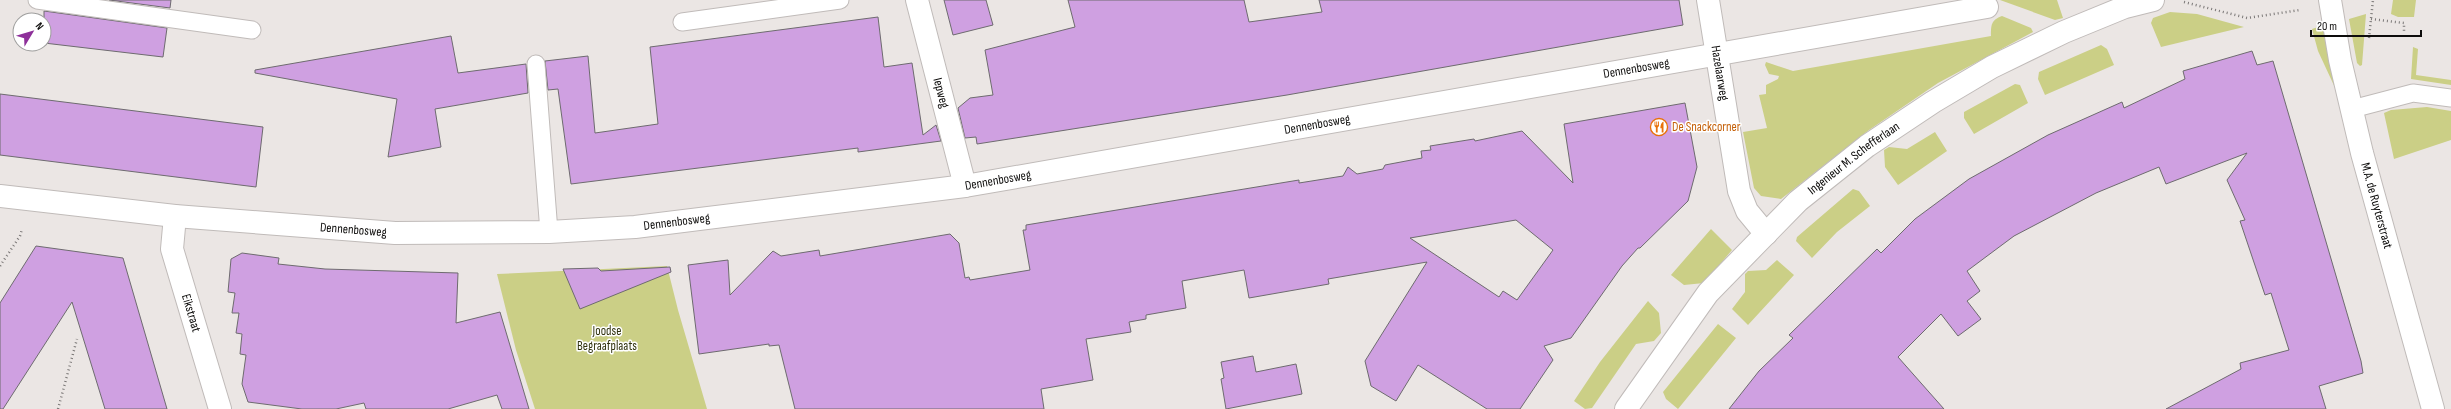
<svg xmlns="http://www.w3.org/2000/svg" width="2451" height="409" viewBox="0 0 2451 409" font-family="'Sofia Sans Condensed',sans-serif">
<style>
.green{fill:#cbcf86}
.building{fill:#cfa0e1;stroke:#6e6b6f;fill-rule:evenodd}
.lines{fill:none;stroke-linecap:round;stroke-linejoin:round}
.lane-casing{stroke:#c0bbb9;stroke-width:19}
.street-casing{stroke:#c0bbb9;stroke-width:24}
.primary-casing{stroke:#c0bbb9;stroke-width:24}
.path{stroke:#7a7776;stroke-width:2.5;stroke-dasharray:1 3;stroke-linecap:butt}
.lane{stroke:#fff;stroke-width:17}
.street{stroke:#fff;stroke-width:22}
.primary{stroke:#fff;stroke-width:22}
.labels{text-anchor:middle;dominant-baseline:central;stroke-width:3;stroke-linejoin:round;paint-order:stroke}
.street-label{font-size:13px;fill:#0d0c0b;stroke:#fff}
.food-label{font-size:13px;fill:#c56008;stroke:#fff;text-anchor:start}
.park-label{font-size:13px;fill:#30320e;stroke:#fff}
</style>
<rect width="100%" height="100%" fill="#ebe6e4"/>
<path class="green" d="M2000,0H2057L2063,18L2055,20Z
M2393,0H2416L2414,17H2398L2391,14Z
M2170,12L2197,14L2244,27L2161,47L2151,23L2153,18Z
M2366,14L2362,65L2360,66L2357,63L2349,19Z
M2002,16L2031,28L2033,32L1938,83L1869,130L1781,199L1761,196L1754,188L1743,132L1767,128L1759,95L1766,94V85L1778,79L1779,76L1769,74L1765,65L1766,62L1793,71L1991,36C1991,25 1991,20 2002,16Z
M2324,25L2337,92L2318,51L2312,29Z
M2101,45L2107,49L2114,65L2045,95L2038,79L2039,72Z
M2413,47L2418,49L2416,75L2451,80V85L2411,79Z
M2015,84L2020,85L2028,103L1974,134L1964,118V112Z
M2427,107L2451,111V140L2394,159L2384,113L2391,110Z
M1935,132L1947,151L1898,185L1885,167L1884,150L1889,147L1907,149Z
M1853,189L1859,191L1870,206L1837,232L1812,258L1796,241L1797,237Z
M1711,229L1732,250L1704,283L1684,285L1671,275Z
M1777,260L1794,275L1748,325L1732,309L1745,292V274L1748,271L1766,270Z
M667,266L678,310L707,409H535L516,350L497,274Z
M1648,301L1659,313L1661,333L1654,341L1636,344L1592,408L1585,409L1574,401L1600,362Z
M1718,324L1736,338L1678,409L1666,399L1663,392Z"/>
<path class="building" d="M109,0H171L170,8Z
M944,0H986L993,25L953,35Z
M1068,0H1244L1249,22L1322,12L1319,0H1679L1683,25L1287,95L1041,134L977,144L976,137L965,138L958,108L970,98L993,95L985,50L1075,27Z
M44,11L167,28L163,57L44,43Z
M878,17L884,67L912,63L923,135L936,125L941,141L858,152V148L571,184L558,89L548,90L545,61L588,56L595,133L658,124L650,47Z
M451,36L458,73L526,64L528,93L435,109L441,147L388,157L397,99L255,73V70Z
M2252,51L2257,65L2273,61L2361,361L2363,373L2319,386L2326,409H2166L2241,369L2240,363L2289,350L2271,293L2265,295L2240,221L2245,220L2227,180L2247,153L2166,184L2159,167L2096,193L2014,236L1967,271L1980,291L1967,301L1981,319L1958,336L1941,314L1898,357L1944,409H1729L1759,371L1793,338L1789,335L1877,249L1881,253L1915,219L1969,179L2048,135L2122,102L2124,108L2185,79L2183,71Z
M0,94L263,127L256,187L0,155Z
M1685,103L1697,167L1688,201L1640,248H1638L1622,266L1571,338L1544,346L1553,360L1520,409H1487L1418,365L1396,401L1371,386L1365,361L1427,262L1328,279L1329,284L1249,298L1244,270L1182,281L1186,308L1146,315V319L1129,322L1131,332L1086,339L1093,380L1041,389L1044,409H795L779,345L769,346V344L699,354L688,265L728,260L730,295L773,251L781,256L819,250L820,256L950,234L959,243L965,278L969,277L970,280L1030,270L1023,230H1026V225L1299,180V183L1343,176L1348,167L1357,174L1383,169L1385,165L1422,158L1421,151L1431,150L1430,146L1474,139L1475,141L1522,131L1573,183L1564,124ZM1516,220L1553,250L1517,300L1503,291L1499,297L1410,238Z
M36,246L123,258L167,409H105L72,302L3,409H0V303Z
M242,253L279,258L278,264L325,269L458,273L456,323L500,312L529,409H502L497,395L448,409H366L364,403L336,409H302L248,402L242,384L246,355L240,354L242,334L236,333L239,313H232L235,293L228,292L231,259Z
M670,267L671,272L580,309L563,269L598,268L601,271Z
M1253,356L1256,372L1296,364L1302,394L1226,409L1221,379L1224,378L1221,362Z"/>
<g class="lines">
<g class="lane-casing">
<path id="lane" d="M37,0L252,30
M682,22L840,0
M536,64L549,232
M2352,109L2413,93L2451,98"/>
</g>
<g class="street-casing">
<g id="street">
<path id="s1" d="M917,0L965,186"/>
<path id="s2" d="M1708,0L1739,191L1747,211L1766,234"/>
<path id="s3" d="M0,196L175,216L395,233L549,232L635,227L965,186L1987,7"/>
<path id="s4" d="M175,216L172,249L220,409"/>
<path id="s5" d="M1626,409L1708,293L1798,201L1867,146L1933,102L1992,67L2064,32L2125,7L2153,0"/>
</g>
</g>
<g class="primary-casing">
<g id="primary">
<path id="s6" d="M2330,0L2340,60L2362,153L2433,409"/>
</g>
</g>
<path class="path" d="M2184,2L2247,18L2300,10
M2371,19L2404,23V32
M2369,38L2373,0
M0,266L20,236L22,229
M58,409L77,339"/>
<use href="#lane" class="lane"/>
<use href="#street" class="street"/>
<use href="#primary" class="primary"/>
</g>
<defs>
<g id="restaurant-ring" transform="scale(0.9)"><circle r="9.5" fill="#fff" stroke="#e8710a" stroke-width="1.5"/><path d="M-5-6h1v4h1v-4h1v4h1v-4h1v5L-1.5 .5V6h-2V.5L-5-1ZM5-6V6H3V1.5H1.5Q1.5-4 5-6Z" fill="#e8710a"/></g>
</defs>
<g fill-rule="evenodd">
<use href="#restaurant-ring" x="1659" y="127"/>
</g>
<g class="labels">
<g class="street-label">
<text stroke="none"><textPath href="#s3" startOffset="1651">Dennenbosweg</textPath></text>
<text stroke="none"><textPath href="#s2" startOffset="74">Hazelaarweg</textPath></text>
<text stroke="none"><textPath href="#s1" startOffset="96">Iepweg</textPath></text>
<text stroke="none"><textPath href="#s3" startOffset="1327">Dennenbosweg</textPath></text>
<text stroke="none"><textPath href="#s5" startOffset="341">Ingenieur M. Schefferlaan</textPath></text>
<text stroke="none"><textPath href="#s3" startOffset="1003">Dennenbosweg</textPath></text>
<text stroke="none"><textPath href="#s6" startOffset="211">M.A. de Ruyterstraat</textPath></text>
<text stroke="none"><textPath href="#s3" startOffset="679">Dennenbosweg</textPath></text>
<text stroke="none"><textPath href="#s3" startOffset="355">Dennenbosweg</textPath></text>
<text stroke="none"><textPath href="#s4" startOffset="100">Eikstraat</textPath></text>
</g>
<g class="food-label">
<text x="1672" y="127">De Snackcorner</text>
</g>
<g class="park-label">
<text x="607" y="331">Joodse<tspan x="607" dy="15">Begraafplaats</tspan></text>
</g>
</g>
<g transform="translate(32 32) rotate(52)"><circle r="19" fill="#ffffff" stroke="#9e9e9d"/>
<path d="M0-3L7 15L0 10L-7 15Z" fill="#8d2f99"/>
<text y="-6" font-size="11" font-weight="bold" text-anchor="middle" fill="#0d0c0b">N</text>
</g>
<path d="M2311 30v6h110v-6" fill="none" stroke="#0d0c0b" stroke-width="2"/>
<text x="2317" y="30" font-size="12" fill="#0d0c0b" stroke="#ffffff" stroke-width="3" paint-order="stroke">20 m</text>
</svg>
